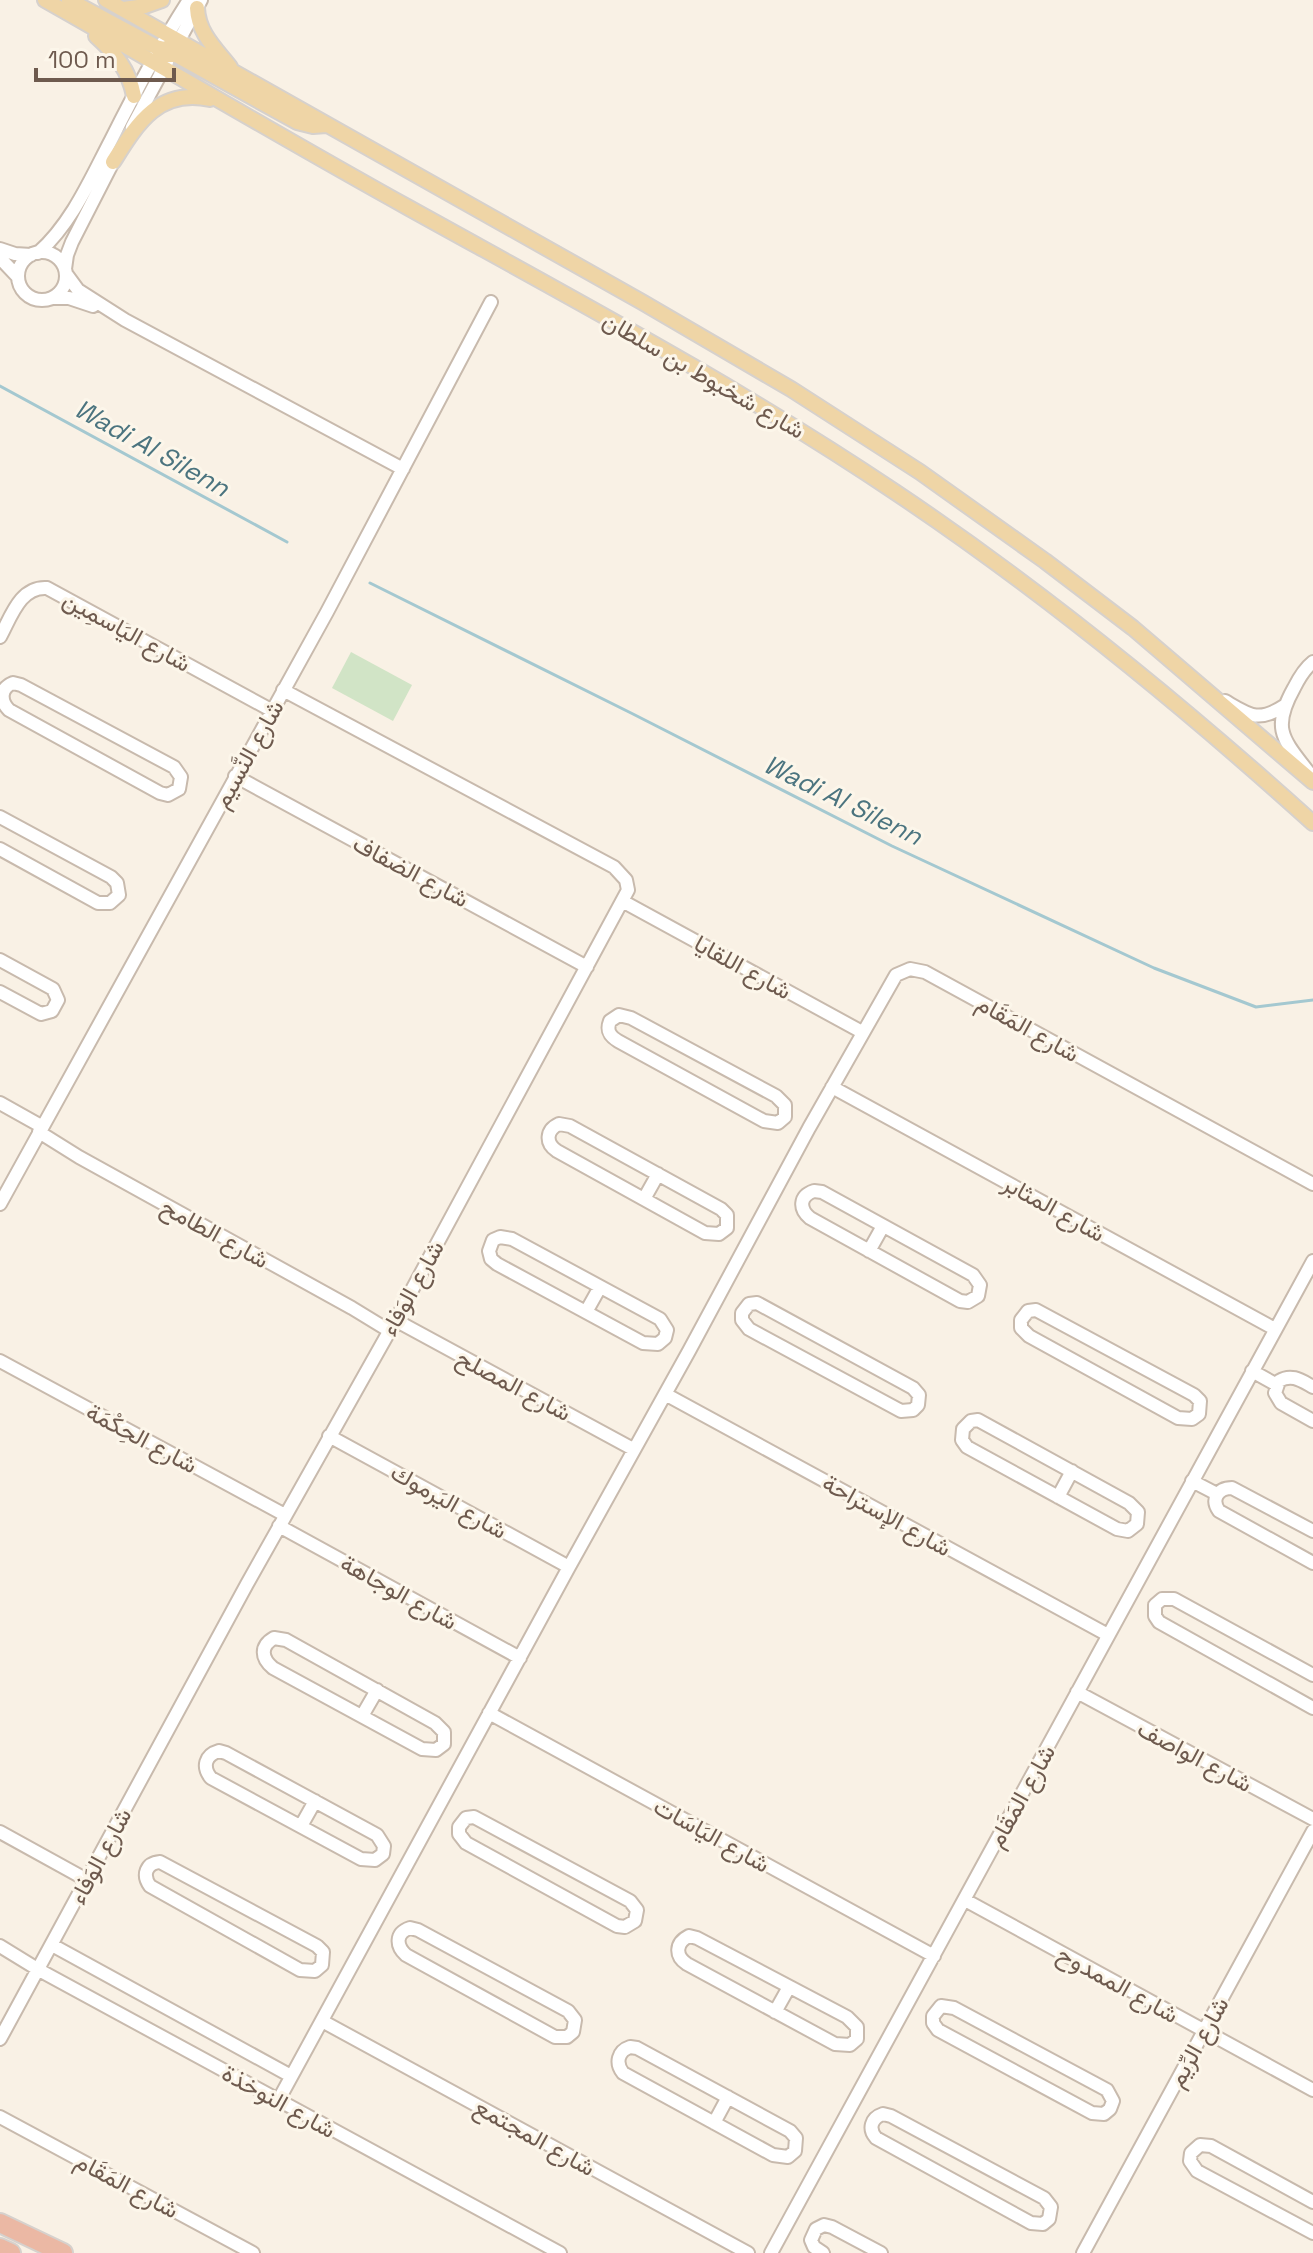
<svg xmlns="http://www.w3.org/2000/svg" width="1313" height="2253" viewBox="0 0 1313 2253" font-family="'Space Grotesk',Vazirmatn,sans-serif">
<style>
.green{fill:#d1e4c6}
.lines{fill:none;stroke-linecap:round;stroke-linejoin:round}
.stream{stroke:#a4c8d0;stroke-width:3}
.minor-casing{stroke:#c8baad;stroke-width:16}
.major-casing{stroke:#d6d1cd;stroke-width:18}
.highway-casing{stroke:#d6d1cd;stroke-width:22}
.minor{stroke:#fff;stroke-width:12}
.major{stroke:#efd5a6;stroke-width:14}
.highway{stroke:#ebb8a4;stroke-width:18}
.labels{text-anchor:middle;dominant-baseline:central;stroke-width:6;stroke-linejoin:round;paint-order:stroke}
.street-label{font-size:24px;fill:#6e5a4e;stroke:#fcf6ea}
.water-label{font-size:26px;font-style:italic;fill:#4b747f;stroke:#fcf6ea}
</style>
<rect width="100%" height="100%" fill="#f9f1e5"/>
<path class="green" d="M351,652L412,685L393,721L332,688Z"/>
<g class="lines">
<path class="stream" d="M0,386L287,542
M370,583L633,714L892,846L1154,968L1256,1007L1313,1000"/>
<g class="minor-casing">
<path id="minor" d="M176,46L201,0
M132,127L167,62
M0,249L15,254L31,255
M18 276a24 24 0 1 1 48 0a24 24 0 1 1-48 0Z
M38,253C72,223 91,178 111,140C135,92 160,45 189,0
M0,258L18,277
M65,269L67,255L72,242L117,154
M67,275L78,290L125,320L403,469
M53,298H69L93,306
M0,637C11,617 20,586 47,588L271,710
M13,683L21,685L174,767L181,777L179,789L168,795L160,793L9,710C0,701 0,688 13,683Z
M1225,701C1249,715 1258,723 1284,706
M1309,773C1283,739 1271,729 1294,688C1299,678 1304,669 1313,662
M235,776L587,967
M0,817L111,877L117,883L119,895L110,903H98L0,849
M624,902L862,1032
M0,960L53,989L58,1000L52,1011L41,1014L0,992
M619,1015L631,1018L776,1096L785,1105V1117L778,1123L764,1121L618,1041C610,1036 606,1031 610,1021Z
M832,1087L1275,1329
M0,1103L41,1126
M559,1124L570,1126L721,1209L727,1215V1228L719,1234L705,1233L557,1151C545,1143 546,1130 559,1124Z
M39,1132L79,1157L352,1308L388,1330
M814,1191L822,1192L973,1275L980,1285L978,1296L968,1302L960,1301L810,1218C799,1209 799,1196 814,1191Z
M644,1199L658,1174
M0,1204L327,612L491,302
M500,1237L512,1239L660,1319L667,1330L665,1338L658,1344L643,1343L497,1264L491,1259L489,1251L493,1240Z
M869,1251L883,1226
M757,1303L913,1388L919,1395L918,1405L913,1410L901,1411L749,1329L742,1320V1313L749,1304Z
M1036,1310L1194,1395L1200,1401L1199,1414L1192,1419L1178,1418L1029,1336L1021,1328V1320L1028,1311Z
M586,1312L600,1287
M395,1320L633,1449
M0,1361L285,1515
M1252,1371L1277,1385
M1313,1387C1302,1381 1292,1373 1279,1381L1275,1393L1281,1403L1313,1421
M665,1394L1108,1635
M978,1420L1129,1503L1138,1512L1137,1524L1128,1531L1117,1529L967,1447L962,1440L963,1429L971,1421Z
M329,1436L569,1567
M1192,1481L1217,1494
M1058,1497L1072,1471
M279,1526L520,1658
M1313,1531L1232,1488C1217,1488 1211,1500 1219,1511L1313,1563
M274,1638L286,1640L435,1723L444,1732V1744L436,1750L422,1749L273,1668C261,1658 260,1646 274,1638Z
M1313,1675L1174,1599H1162L1155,1605V1616L1159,1622L1313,1708
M1077,1692L1313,1819
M489,1713L934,1956
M362,1716L377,1690
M219,1751L226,1753L377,1835L384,1846L383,1854L375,1860L361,1859L211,1778C202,1767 205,1755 219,1751Z
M474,1817L630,1901L637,1910L635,1921L625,1927L617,1926L466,1843L459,1834V1827L466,1818Z
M301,1826L315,1801
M0,1832L87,1880
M160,1862L317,1946L323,1952L322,1965L315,1971L300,1970L150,1886C142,1875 146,1863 160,1862Z
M965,1900L1313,2090
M410,1928L418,1930L568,2011L575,2020L573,2032L567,2037H555L406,1955C396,1946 395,1933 410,1928Z
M689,1936L697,1938L847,2017L857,2027V2039L850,2045L835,2044L687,1964C675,1956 675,1943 689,1936Z
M52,1945L291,2076
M0,1946L39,1970L560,2253
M941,2006L954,2008L1107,2090L1113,2101L1110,2109L1104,2114L1092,2113L938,2030L933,2023V2016Z
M775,2012L789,1987
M322,2021L748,2253
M0,2039L247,1584L399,1314L628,890L626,880L614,867L283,690
M630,2047L637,2048L790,2131L796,2138L795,2151L788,2157L773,2155L623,2073C615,2063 618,2051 630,2047Z
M278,2101L569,1567L689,1351L809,1128L896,975L910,969L925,972L1313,1184
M883,2114L891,2116L1044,2198L1051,2207L1049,2219L1043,2224L1031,2223L876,2138C868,2129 871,2118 883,2114Z
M0,2117L253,2253
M714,2123L728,2097
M1313,2202L1211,2146L1200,2145L1191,2153L1190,2161L1197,2171L1313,2233
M771,2253L1313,1261
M823,2253L814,2247L811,2240L816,2229L824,2225L832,2227L881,2253
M1083,2253L1313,1831"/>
</g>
<g class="major-casing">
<path id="major" d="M45,0C167,69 286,140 409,208C573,299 739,387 895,492C1043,591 1181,704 1313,823
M69,0L156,47L164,49L175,44
M106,0L642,302L791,389L920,472L1045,561L1133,628L1313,782
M197,8C198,33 216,49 230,67
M124,9L145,6L162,0
M96,36C115,53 129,70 134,96
M153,61L165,55H176L297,122L313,126L326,125
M113,162C137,124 158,88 210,99"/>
</g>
<g class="highway-casing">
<path id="highway" d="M0,2223L63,2253
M0,2248L11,2253"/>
</g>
<use href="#minor" class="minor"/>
<use href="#major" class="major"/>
<use href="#highway" class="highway"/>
</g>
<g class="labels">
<g class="street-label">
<text transform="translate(704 375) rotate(30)">شارع شخبوط بن سلطان</text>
<text transform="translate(127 631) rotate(29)">شارع اليَاسمِين</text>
<text transform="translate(248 754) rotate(-61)">شارع النَّسيم</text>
<text transform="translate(411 871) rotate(28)">شارع الضفاف</text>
<text transform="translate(743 967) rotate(29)">شارع اللقايا</text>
<text transform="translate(1028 1028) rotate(29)">شارع المَقَام</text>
<text transform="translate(1054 1208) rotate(29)">شارع المثابر</text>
<text transform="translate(215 1233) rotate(29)">شارع الطامح</text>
<text transform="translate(412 1288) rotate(-61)">شارع الوَفاء</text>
<text transform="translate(514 1385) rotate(28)">شارع المصلح</text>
<text transform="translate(142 1438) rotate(28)">شارع الحِكْمَة</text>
<text transform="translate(449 1501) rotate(29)">شارع اليَرموك</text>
<text transform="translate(887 1515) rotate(29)">شارع الإستراحة</text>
<text transform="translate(399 1592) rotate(29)">شارع الوجاهة</text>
<text transform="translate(1195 1756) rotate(28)">شارع الواصف</text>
<text transform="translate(1021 1796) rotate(-61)">شارع المَقَام</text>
<text transform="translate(712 1835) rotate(29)">شارع اليَاسَات</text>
<text transform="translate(100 1856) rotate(-62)">شارع الوَفاء</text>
<text transform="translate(1118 1984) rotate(29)">شارع الممدوح</text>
<text transform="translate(1198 2042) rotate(-61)">شارع الرِّيم</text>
<text transform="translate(279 2101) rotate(29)">شارع النوخذة</text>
<text transform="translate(535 2137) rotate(29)">شارع المجتمع</text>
<text transform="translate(127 2185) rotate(28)">شارع المَقَام</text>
</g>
<g class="water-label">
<text transform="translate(152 448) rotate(29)">Wadi Al Silenn</text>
<text transform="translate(843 800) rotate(26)">Wadi Al Silenn</text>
</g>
</g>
<path d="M36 68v12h138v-12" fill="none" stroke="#6e5a4e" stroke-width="4"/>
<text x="48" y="68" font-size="24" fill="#6e5a4e" stroke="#fcf6ea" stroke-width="6" paint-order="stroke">100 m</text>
</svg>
